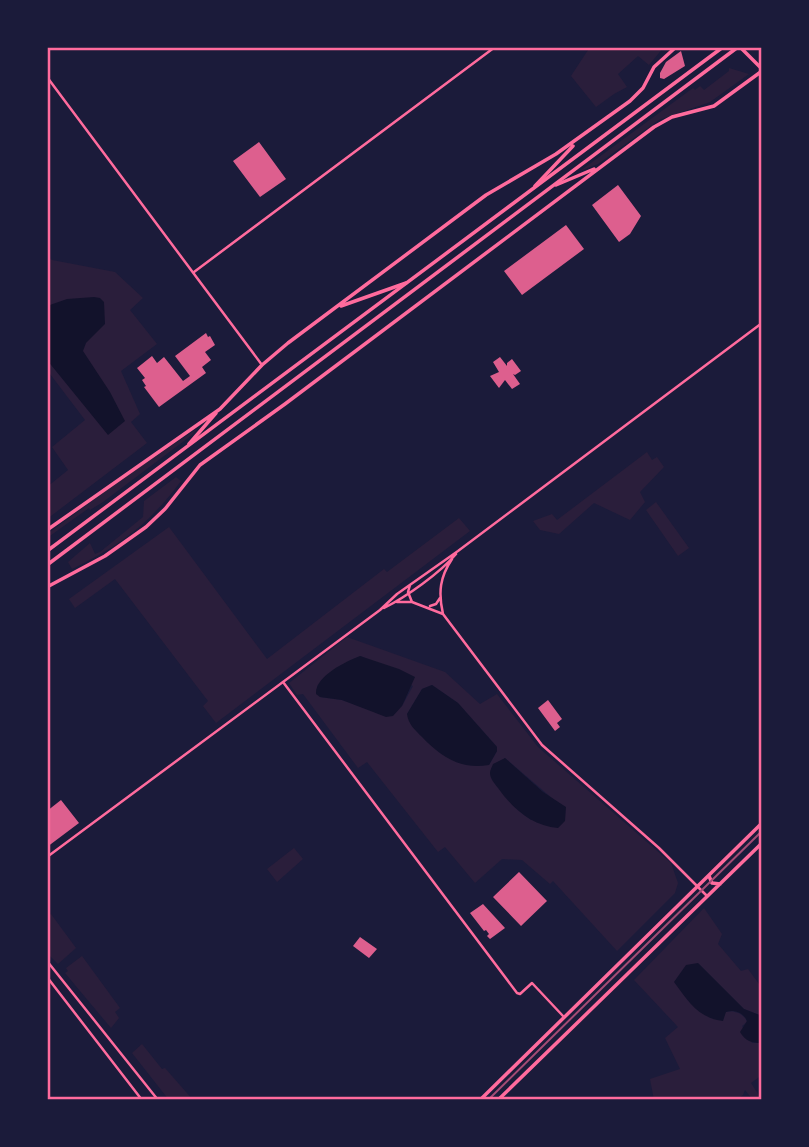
<svg xmlns="http://www.w3.org/2000/svg" width="809" height="1147" viewBox="0 0 809 1147" font-family="'Alegreya Sans',sans-serif">
<style>
.green{fill:#2a1e3b;fill-rule:evenodd}
.water{fill:#12122b}
.building{fill:#dd5f8e}
.lines{fill:none;stroke-linecap:round;stroke-linejoin:round}
.minor{stroke:#ff6b9d;stroke-width:2.5}
.tertiary{stroke:#ff6b9d;stroke-width:2.5}
.secondary{stroke:#ff6b9d;stroke-width:3.5}
.primary{stroke:#ff6b9d;stroke-width:3.5}
.tram{stroke:#a44b75;stroke-width:2}
.neatline{fill:none;stroke:#ff6b9d;stroke-width:2.5}
</style>
<rect width="100%" height="100%" fill="#1b1b3a"/>
<path class="green" d="M590,47H664L649,65L638,56L618,74L627,87L614,94L596,107L571,76Z
M729,68L749,74L710,102L659,120L598,164L580,171L693,88L695,90L700,86L704,90L729,71Z
M47,256L52,260L115,272L143,298L130,310L157,344L121,371L140,414L131,422L147,443L47,519V487L68,470L52,447L85,420L47,370Z
M198,428L192,435L103,502L90,510L89,508L47,538V534L132,472Z
M647,452L652,460L657,457L664,467L640,492L645,502L630,520L594,503L559,534L540,530L533,521L552,514L557,520Z
M176,477L181,481C149,524 120,546 72,569L68,562L90,543L95,554L100,552L143,517L144,501Z
M656,502L689,548L678,556L646,510Z
M459,518L470,531L216,723L203,706L208,701L115,579L75,608L69,599L169,527L267,659L384,569L387,572Z
M347,637L445,672L480,704L497,694L538,747L671,863L678,883L675,893L617,951L553,881L550,884L522,860L502,859L475,883L445,847L438,852L367,762L358,768L303,694L297,695L289,683ZM361,656L413,686L402,706L364,708L342,700L320,697L317,686C328,672 344,663 361,656ZM432,685L458,703L497,747V751L489,765L407,714L422,689ZM505,758L553,799L531,820C512,807 502,793 490,773L492,768Z
M294,848L303,859L277,882L267,869Z
M704,908L722,934L718,944L741,971L748,969L762,988V1016L744,1009L698,963L725,1012C734,1010 744,1013 747,1022L742,1026L752,1043H762V1075L751,1083L762,1100H753L745,1090L743,1095L736,1100H654L650,1079L680,1069L665,1038L678,1027L634,980Z
M51,914L76,948L58,964L47,953V917Z
M82,956L120,1008L115,1012L119,1018L111,1028L65,973L68,971L66,968Z
M142,1044L162,1069L165,1068L193,1100H169L132,1053Z"/>
<path class="water" d="M94,297L100,298L104,302L105,324L86,343L83,351L110,392L125,421L108,435L47,360V306L67,299Z
M360,656L399,669L415,677L402,706L393,716L386,717L342,700L320,697L316,694C315,676 345,662 360,656Z
M432,685L458,703L497,747V751L489,765C461,770 441,757 422,737C415,730 408,724 407,714L422,689Z
M505,758L543,792L566,807L565,821L558,828C532,826 513,809 498,788C495,784 490,779 490,773C490,770 492,767 493,764Z
M698,963L744,1009L762,1016V1043C752,1043 745,1041 740,1032L747,1021C744,1013 734,1009 726,1012L723,1021C698,1018 688,1001 674,982L686,965Z"/>
<path class="building" d="M681,51L685,66L664,79L660,78V73L666,62Z
M259,142L286,179L260,197L233,161Z
M618,185L641,216L630,234L619,242L592,205Z
M566,225L584,249L522,295L504,271Z
M206,333L208,337L210,336L215,345L205,352L211,360L202,367L206,373L159,407L144,387L146,386L142,380L145,378L137,368L152,356L157,363L164,357L183,381L190,376L175,356Z
M500,357L507,366V363L512,359L521,371L515,375L513,374L520,384L512,389L505,380L499,388L490,376L499,372L493,362Z
M548,700L562,719L557,723L560,727L555,731L538,708Z
M61,800L79,823L47,847V811Z
M519,872L547,901L521,926L493,897Z
M483,904L505,928L490,939L487,936L489,934L486,930L484,931L470,913Z
M360,937L377,949L369,958L353,946Z"/>
<g class="lines">
<path class="minor" d="M194,272L495,47
M283,682L517,993L520,994L532,983L563,1016"/>
<path class="tertiary" d="M47,77L262,365
M452,559C440,577 438,592 443,614L542,745L659,848L707,896
M410,585L408,592L412,602
M397,602H412L443,614
M430,606L436,604L440,598
M384,608C406,597 440,573 456,554
M47,857L380,610L397,594L458,551L762,323
M47,961L158,1100
M47,977L142,1100"/>
<path class="secondary" d="M740,47L762,69
M556,185L594,169
M535,186L573,146
M341,306L406,283
M189,444L216,413
M47,530L220,409L262,365L288,343L486,195L556,154L630,101L643,88L654,67L676,47
M47,587L105,556L146,527L165,509L200,465L285,404L654,127L672,117L714,106L762,71
M709,876L712,883L720,884
M480,1100L762,823
M498,1100L762,843"/>
<path class="primary" d="M47,551L723,47
M47,565L738,47"/>
<path class="tram" d="M488,1100L762,831"/>
</g>
<rect width="809" height="1147" fill="none" stroke="#1b1b3a" stroke-width="98"/>
<rect x="49" y="49" width="711" height="1049" class="neatline"/>
</svg>
